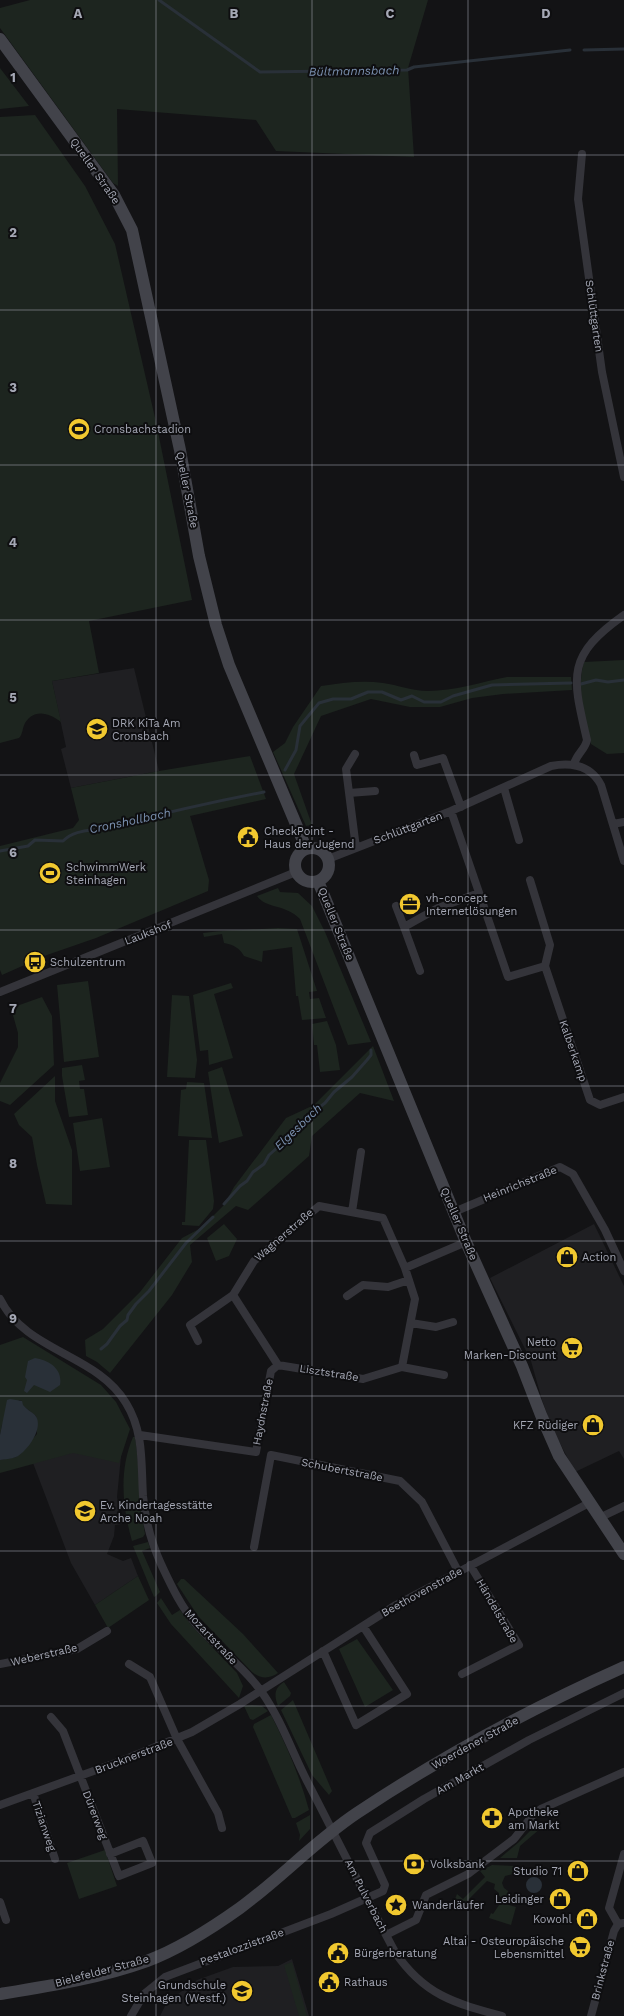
<svg xmlns="http://www.w3.org/2000/svg" width="624" height="2016" viewBox="0 0 624 2016" font-family="'Work Sans',sans-serif">
<style>
.built{fill:#1f1f22}
.green{fill:#1d251f}
.water{fill:#293038}
.lines{fill:none;stroke-linecap:round;stroke-linejoin:round}
.stream{stroke:#293038;stroke-width:3}
.minor{stroke:#34343a;stroke-width:8}
.secondary{stroke:#42434a;stroke-width:12}
.grid{fill:none;stroke:#a5a8b5;stroke-width:1;stroke-opacity:0.55}
.labels{text-anchor:middle;dominant-baseline:central;stroke-width:4;stroke-linejoin:round;paint-order:stroke}
.street-label{font-size:11px;fill:#a5a8b5;stroke:#0e0e10}
.poi-label{font-size:11px;fill:#a5a8b5;stroke:#0e0e10;text-anchor:start}
.water-label{font-size:12px;font-style:italic;fill:#7b91b0;stroke:#0e0e10}
.grid-label{font-size:13px;text-anchor:middle;font-weight:bold;fill:#a5a8b5;stroke:#0e0e10;stroke-width:4;stroke-linejoin:round;paint-order:stroke}
</style>
<rect width="100%" height="100%" fill="#131315"/>
<path class="built" d="M134,668L159,771L71,788L61,749L66,747L52,681Z
M594,1224L624,1286V1459L619,1451L575,1472L553,1430L542,1400L531,1361L490,1278Z
M123,1436L117,1497L122,1524L115,1525L114,1536L107,1554L123,1561L131,1558L138,1576L95,1605L71,1563L33,1463L49,1450Z
M292,1959L309,2016H160L167,2002L197,1980L233,1967L278,1966Z"/>
<path class="green" d="M30,0H428L408,68L414,157L276,151L256,120L117,109L118,186L113,183L0,28V8Z
M0,68L29,106L0,109Z
M35,115L85,186L115,244L156,422L192,600L89,621L99,673L52,681L61,722C50,713 34,708 25,723C22,729 23,734 19,738L0,743V117Z
M624,660V753L607,754L591,744C585,718 576,688 584,662Z
M507,677H571L572,690L503,694L472,698L440,707H410L371,699L321,716L294,774L312,825L306,826L273,752L285,743L293,727L321,686C342,683 362,680 383,683C398,685 412,691 428,691C454,691 481,682 507,677Z
M250,756L266,799L190,816L209,880L208,891L96,938L47,955L2,975L0,970V846L73,828L79,820L71,788L159,771Z
M278,888L280,892L298,893L312,906L325,932L371,1042L348,1045L300,919C286,904 266,909 257,896Z
M278,928L297,929L317,991L309,992L310,999L319,998L326,1018L302,1020L298,996H296L292,947L263,951L262,962L244,956C239,947 233,945 224,943L222,934L204,937L203,933C228,930 253,930 278,928Z
M88,981L99,1057L64,1062L57,985Z
M231,983L233,988L214,994L233,1058L209,1065L208,1050L200,1051L193,995Z
M172,995L189,996L197,1060L195,1078L167,1077Z
M42,997L52,1016L54,1065L10,1105L0,1101V1083L18,1047V1033L11,1008Z
M327,1021L336,1045L340,1070L320,1072L317,1045H314L312,1024Z
M373,1046L394,1101L360,1093L312,1136L309,1156L248,1210L236,1206L190,1245L192,1262L172,1295L110,1373L97,1362L86,1356L85,1340L103,1329L140,1292L182,1238L201,1228L224,1205L234,1187L286,1118L314,1105Z
M82,1065L85,1080L79,1081L80,1089H84L88,1115L69,1117L62,1076V1068Z
M222,1067L243,1136L219,1143L208,1072Z
M55,1076V1101L72,1150V1205L46,1204L37,1165L32,1137L19,1125L14,1114Z
M187,1082L204,1083L212,1138L178,1136L181,1090L186,1089Z
M102,1118L110,1167L80,1171L73,1123Z
M189,1140H206L214,1201L213,1209L199,1226L182,1225V1222H185Z
M224,1224L237,1239L229,1256L216,1261L207,1238Z
M23,1337L101,1385L116,1402L130,1429L119,1463L73,1453L0,1473V1460L16,1457L37,1434L36,1416L22,1405V1401L19,1400L2,1425L0,1435V1345Z
M133,1437H135C140,1469 139,1502 145,1534L143,1537L132,1541C122,1506 119,1470 133,1437Z
M148,1542L150,1548L142,1551L160,1592L156,1596L154,1597L133,1546Z
M138,1576L149,1600L108,1628L95,1605Z
M181,1579H184L243,1634L278,1673C269,1679 261,1679 252,1672L198,1616L177,1584Z
M161,1598L172,1615L180,1610L192,1626L237,1673L243,1686L239,1698L171,1624L157,1603Z
M357,1639L393,1690L365,1707L339,1649Z
M284,1682L291,1693L290,1696L278,1706C274,1696 274,1688 284,1682Z
M293,1700L332,1791L329,1795L312,1775L281,1710Z
M252,1705L262,1706L268,1711L253,1720L250,1719L244,1706Z
M271,1715C287,1746 300,1777 309,1810L295,1818H292L253,1727L254,1724Z
M310,1815V1829L299,1841L300,1835L296,1823Z
M539,1822L541,1828L520,1846L517,1858H500L519,1842Z
M105,1850L117,1886L79,1899L67,1863Z
M492,1865L515,1866L513,1874L505,1876L502,1883L504,1888L508,1891L505,1904L516,1907L511,1925L489,1918L491,1913L493,1914L503,1899L498,1895L499,1893L494,1889L495,1884L487,1881L465,1903H460L455,1899L457,1894L463,1899L485,1877L480,1871Z
M292,1962L307,2016H299L284,1965Z"/>
<path class="water" d="M35,1358C49,1360 63,1369 60,1385L50,1392L34,1385L27,1393L24,1391L27,1380L25,1377L28,1361Z
M10,1399L22,1401L23,1405C26,1409 32,1412 35,1415C45,1427 27,1452 16,1457C11,1459 5,1459 0,1460V1435L7,1400Z
M526 1885a8 8 0 1 1 16 0a8 8 0 1 1-16 0Z"/>
<g class="lines">
<path class="stream" d="M159,0L260,72L407,70L414,67L570,50
M584,50L624,49
M581,684L596,680L608,682L624,680
M285,770L296,750L300,726L319,703L333,699H351L368,692H382L401,700L412,696L424,702H441L453,696L492,685L571,683
M0,851L28,846L35,840L63,841C75,829 92,831 109,827C160,814 212,802 264,792
M224,1204L240,1186L247,1181L253,1172L264,1164L269,1155L286,1140L293,1130L302,1126L307,1117L325,1103L334,1092L352,1077L367,1060L371,1055V1050
M101,1349L107,1344L120,1326L127,1320L128,1315L136,1304L149,1291L186,1243L213,1217"/>
<path class="minor" d="M582,154L578,199L602,372L624,477
M355,754L346,769L356,848
M414,755L417,765L443,758L461,807
M574,764C577,753 585,750 587,740C572,676 566,656 624,615
M504,788L519,840
M349,793L375,791
M451,811L508,977L545,966L590,1100L600,1105L624,1097
M613,824L624,822
M328,859L451,811L551,766C572,762 591,766 601,785L624,861
M530,880L550,945L545,966
M396,906L404,927
M420,971L404,927L438,908L479,893
M0,992L296,872
M352,1212L361,1152
M454,1212L560,1167L573,1174L605,1230L624,1271
M233,1295L254,1261L319,1206L383,1218L405,1268L466,1242
M347,1296L363,1285L388,1287L409,1280
M0,1299C26,1352 97,1354 126,1403C144,1432 141,1463 143,1496C145,1518 152,1544 161,1564C171,1585 180,1605 195,1623C215,1647 243,1665 261,1691C281,1719 292,1752 308,1783C337,1839 365,1896 395,1952C424,1995 454,2003 502,2016
M411,1323L436,1327L453,1322
M278,1365L363,1379L402,1367L444,1375
M402,1367L415,1299L405,1268
M140,1435L256,1452L271,1371L278,1365L233,1295L190,1325L198,1341
M599,1518L624,1506
M254,1547L271,1455L400,1481L422,1502L458,1571
M323,1651L356,1725L407,1694L363,1626
M0,1664L77,1649L107,1631
M129,1664L150,1677L177,1739L218,1813L222,1828
M462,1674L519,1645L470,1565
M51,1717L63,1731L119,1876L152,1863L143,1841L110,1854
M33,1793L55,1859
M0,1805L121,1761L192,1732L240,1704L396,1605L589,1503
M0,1902L6,1920
M618,1924L609,1908L624,1854
M386,1935L416,1920L426,1895L468,1874L514,1839L533,1815L541,1809L624,1772
M131,2016L144,1994L165,1977L331,1914L383,1891L385,1885L366,1843L370,1833L424,1799L529,1740L624,1693
M591,2016L614,1931L618,1924L624,1923"/>
<path class="secondary" d="M0,39L114,195L132,230L180,450L199,556L216,625L229,665L306,848
M295 865a17 17 0 1 1 34 0a17 17 0 1 1-34 0Z
M318,881L466,1242L522,1366L541,1415L559,1456L624,1554
M0,1994C49,1986 100,1978 147,1961C179,1949 212,1928 240,1908C281,1878 315,1841 357,1813C441,1757 532,1708 624,1667"/>
</g>
<path class="grid" d="M156,0V2016M312,0V2016M468,0V2016M0,155H624M0,310H624M0,465H624M0,620H624M0,775H624M0,930H624M0,1086H624M0,1241H624M0,1396H624M0,1551H624M0,1706H624M0,1861H624"/>
<defs>
<g id="stadium-disc" transform="scale(1.15)"><circle r="9.5" fill="#f1c82f" stroke="#0e0e10"/><path d="M0-5a6.5 5 0 1 0 0 10a6.5 5 0 1 0 0-10ZM-3.5-1.8h7v3.6h-7Z" fill="#111"/></g>
<g id="school-disc" transform="scale(1.15)"><circle r="9.5" fill="#f1c82f" stroke="#0e0e10"/><path d="M0-5L7-2L0 1L-7-2ZM-4 1L0 2.5L4 1V4Q0 6-4 4Z" fill="#111"/></g>
<g id="civic-disc" transform="scale(1.15)"><circle r="9.5" fill="#f1c82f" stroke="#0e0e10"/><path d="M-.6-6.5H3V-4.5H.6V-3L4-1V1h2V6H-6V1h2V-1L-.6-3ZM-1.2 2.5V6h2.4V2.5Z" fill="#111"/></g>
<g id="office-disc" transform="scale(1.15)"><circle r="9.5" fill="#f1c82f" stroke="#0e0e10"/><path d="M-6-3h4V-5.5h4V-3h4V5H-6ZM-1-4.5V-3h2v-1.5ZM-6 0V1H6V0Z" fill="#111"/></g>
<g id="bus-disc" transform="scale(1.15)"><circle r="9.5" fill="#f1c82f" stroke="#0e0e10"/><path d="M-5-6H5V4H4V6H2V4H-2V6H-4V4H-5ZM-3.5-4V0h7V-4ZM-3.5 1.2v1.5H-2V1.2ZM2 1.2v1.5H3.5V1.2Z" fill="#111"/></g>
<g id="shop-disc" transform="scale(1.15)"><circle r="9.5" fill="#f1c82f" stroke="#0e0e10"/><path d="M-5-2.5h2.3a2.7 3.5 0 0 1 5.4 0H5L5.5 6h-11ZM-1.5-2.5h3a1.5 2.3 0 0 0-3 0Z" fill="#111"/></g>
<g id="supermarket-disc" transform="scale(1.15)"><circle r="9.5" fill="#f1c82f" stroke="#0e0e10"/><path d="M-6-5.5h2.5l.6 2H6L4.5 2H-2.5L-4.4-4H-6ZM-1.5 3.2a1.3 1.3 0 1 0 .1 0ZM3 3.2a1.3 1.3 0 1 0 .1 0Z" fill="#111"/></g>
<g id="pharmacy-disc" transform="scale(1.15)"><circle r="9.5" fill="#f1c82f" stroke="#0e0e10"/><path d="M-2-6h4v4h4v4h-4v4h-4v-4h-4v-4h4Z" fill="#111"/></g>
<g id="bank-disc" transform="scale(1.15)"><circle r="9.5" fill="#f1c82f" stroke="#0e0e10"/><path d="M-6-4H6V4H-6ZM0-2.3a2.3 2.3 0 1 0 0 4.6a2.3 2.3 0 1 0 0-4.6Z" fill="#111"/></g>
<g id="sight-disc" transform="scale(1.15)"><circle r="9.5" fill="#f1c82f" stroke="#0e0e10"/><path d="M0-6L1.8-2.2L6-1.7L2.9 1.2L3.7 5.4L0 3.3L-3.7 5.4L-2.9 1.2L-6-1.7L-1.8-2.2Z" fill="#111"/></g>
</defs>
<g fill-rule="evenodd">
<use href="#stadium-disc" x="79" y="429"/>
<use href="#school-disc" x="97" y="729"/>
<use href="#civic-disc" x="248" y="837"/>
<use href="#stadium-disc" x="50" y="873"/>
<use href="#office-disc" x="410" y="904"/>
<use href="#bus-disc" x="35" y="962"/>
<use href="#shop-disc" x="567" y="1257"/>
<use href="#supermarket-disc" x="572" y="1348"/>
<use href="#shop-disc" x="593" y="1425"/>
<use href="#school-disc" x="85" y="1511"/>
<use href="#pharmacy-disc" x="492" y="1818"/>
<use href="#bank-disc" x="414" y="1864"/>
<use href="#shop-disc" x="578" y="1871"/>
<use href="#shop-disc" x="560" y="1899"/>
<use href="#sight-disc" x="396" y="1905"/>
<use href="#shop-disc" x="587" y="1919"/>
<use href="#supermarket-disc" x="580" y="1947"/>
<use href="#civic-disc" x="338" y="1953"/>
<use href="#civic-disc" x="329" y="1982"/>
<use href="#school-disc" x="242" y="1991"/>
</g>
<g class="labels">
<g class="street-label">
<text transform="translate(95 171) rotate(55)">Queller Straße</text>
<text transform="translate(594 316) rotate(82)">Schlüttgarten</text>
<text transform="translate(187 490) rotate(79)">Queller Straße</text>
<text transform="translate(408 828) rotate(-21)">Schlüttgarten</text>
<text transform="translate(336 924) rotate(68)">Queller Straße</text>
<text transform="translate(148 933) rotate(-21)">Laukshof</text>
<text transform="translate(573 1051) rotate(71)">Kalberkamp</text>
<text transform="translate(520 1184) rotate(-22)">Heinrichstraße</text>
<text transform="translate(459 1224) rotate(67)">Queller Straße</text>
<text transform="translate(284 1235) rotate(-41)">Wagnerstraße</text>
<text transform="translate(329 1373) rotate(9)">Lisztstraße</text>
<text transform="translate(263 1412) rotate(-79)">Haydnstraße</text>
<text transform="translate(342 1470) rotate(11)">Schubertstraße</text>
<text transform="translate(422 1592) rotate(-29)">Beethovenstraße</text>
<text transform="translate(497 1611) rotate(60)">Händelstraße</text>
<text transform="translate(211 1637) rotate(47)">Mozartstraße</text>
<text transform="translate(44 1655) rotate(-13)">Weberstraße</text>
<text transform="translate(475 1743) rotate(-29)">Woerdener Straße</text>
<text transform="translate(134 1756) rotate(-21)">Brucknerstraße</text>
<text transform="translate(460 1779) rotate(-29)">Am Markt</text>
<text transform="translate(95 1815) rotate(69)">Dürerweg</text>
<text transform="translate(44 1826) rotate(71)">Tizianweg</text>
<text transform="translate(366 1896) rotate(63)">Am Pulverbach</text>
<text transform="translate(242 1947) rotate(-20)">Pestalozzistraße</text>
<text transform="translate(603 1970) rotate(-75)">Brinkstraße</text>
<text transform="translate(102 1971) rotate(-15)">Bielefelder Straße</text>
</g>
<g class="poi-label">
<text x="94" y="429">Cronsbachstadion</text>
<text x="112" y="723">DRK KiTa Am<tspan x="112" dy="13">Cronsbach</tspan></text>
<text x="264" y="831">CheckPoint -<tspan x="264" dy="13">Haus der Jugend</tspan></text>
<text x="66" y="867">SchwimmWerk<tspan x="66" dy="13">Steinhagen</tspan></text>
<text x="426" y="898">vh-concept<tspan x="426" dy="13">Internetlösungen</tspan></text>
<text x="50" y="962">Schulzentrum</text>
<text x="582" y="1257">Action</text>
<text x="556" y="1342" text-anchor="end">Netto<tspan x="556" dy="13">Marken-Discount</tspan></text>
<text x="578" y="1425" text-anchor="end">KFZ Rüdiger</text>
<text x="100" y="1505">Ev. Kindertagesstätte<tspan x="100" dy="13">Arche Noah</tspan></text>
<text x="508" y="1812">Apotheke<tspan x="508" dy="13">am Markt</tspan></text>
<text x="430" y="1864">Volksbank</text>
<text x="562" y="1871" text-anchor="end">Studio 71</text>
<text x="544" y="1899" text-anchor="end">Leidinger</text>
<text x="412" y="1905">Wanderläufer</text>
<text x="572" y="1919" text-anchor="end">Kowohl</text>
<text x="564" y="1941" text-anchor="end">Altai - Osteuropäische<tspan x="564" dy="13">Lebensmittel</tspan></text>
<text x="354" y="1953">Bürgerberatung</text>
<text x="344" y="1982">Rathaus</text>
<text x="226" y="1985" text-anchor="end">Grundschule<tspan x="226" dy="13">Steinhagen (Westf.)</tspan></text>
</g>
<g class="water-label">
<text transform="translate(354 71) rotate(-1)">Bültmannsbach</text>
<text transform="translate(130 821) rotate(-12)">Cronshollbach</text>
<text transform="translate(298 1127) rotate(-44)">Elgesbach</text>
</g>
</g>
<g class="grid-label">
<text x="78" y="18">A</text>
<text x="234" y="18">B</text>
<text x="390" y="18">C</text>
<text x="546" y="18">D</text>
<text x="13" y="82">1</text>
<text x="13" y="237">2</text>
<text x="13" y="392">3</text>
<text x="13" y="547">4</text>
<text x="13" y="702">5</text>
<text x="13" y="857">6</text>
<text x="13" y="1013">7</text>
<text x="13" y="1168">8</text>
<text x="13" y="1323">9</text>
</g>
</svg>
